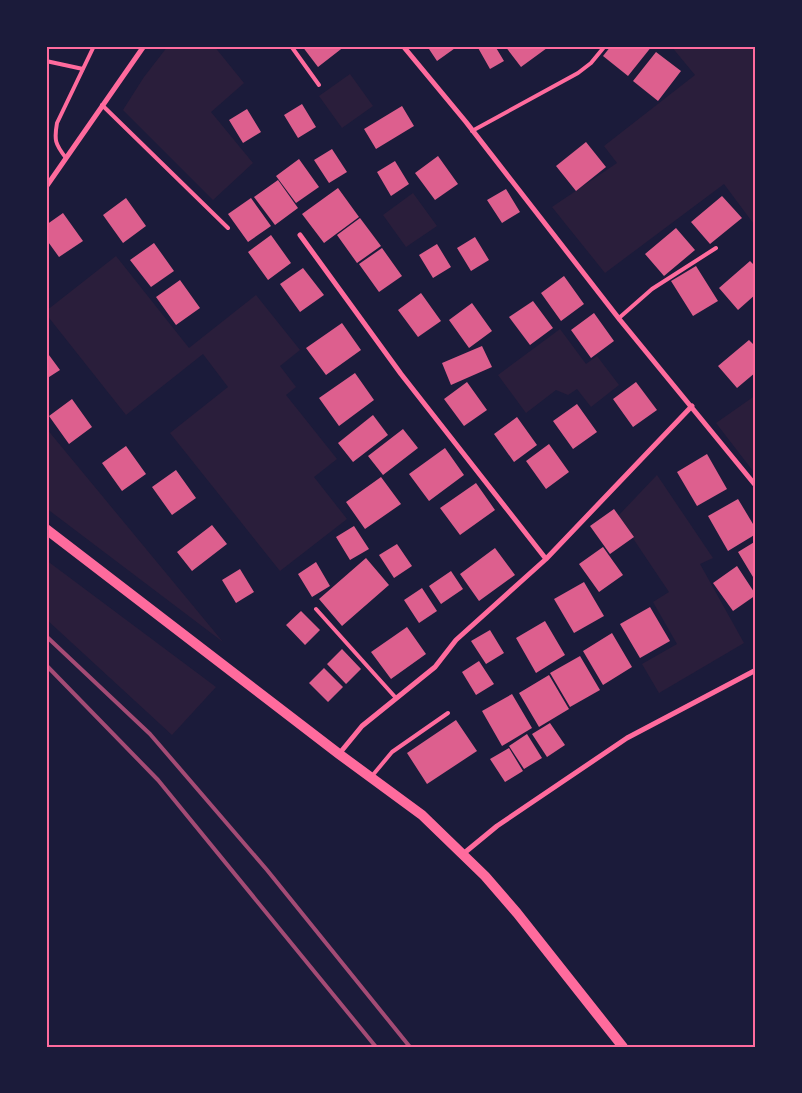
<svg xmlns="http://www.w3.org/2000/svg" width="802" height="1093" viewBox="0 0 802 1093" font-family="Manrope,sans-serif">
<style>
.green{fill:#2a1e3b}
.building{fill:#dd5f8e}
.lines{fill:none;stroke-linecap:round;stroke-linejoin:round}
.service{stroke:#ff6b9d;stroke-width:4}
.minor{stroke:#ff6b9d;stroke-width:5}
.secondary{stroke:#ff6b9d;stroke-width:10}
.rail{stroke:#a44b75;stroke-width:4}
.neatline{fill:none;stroke:#ff6b9d;stroke-width:2}
</style>
<rect width="100%" height="100%" fill="#1b1b3a"/>
<path class="green" d="M168,46H214L244,83L211,112L253,163L213,200L123,110L144,77Z
M671,46H756V227L724,184L605,273L552,207L617,163L604,146L695,75Z
M350,74L373,106L342,128L319,96Z
M413,193L437,226L406,247L383,215Z
M116,256L189,348L256,295L300,350L280,366L296,387L286,395L337,459L314,477L347,519L280,571L170,433L228,387L203,354L126,415L46,314V311Z
M560,329L586,364L597,356L619,385L591,407L577,389L568,395L556,390L526,413L498,375Z
M756,395V475L716,423Z
M46,428L223,642L46,508Z
M657,475L713,558L700,564L744,643L659,693L642,664L677,644L653,602L669,592L618,516Z
M46,560L216,687L172,735L46,619Z"/>
<path class="building" d="M302,46H345L318,67Z
M427,46H458L437,61Z
M477,46H495L504,61L490,69Z
M505,46H545L547,48L521,67Z
M611,46H652L628,76L603,56Z
M656,52L681,71L658,101L633,81Z
M302,104L316,127L298,138L284,115Z
M402,106L414,126L376,149L364,129Z
M247,109L261,132L243,143L229,120Z
M586,142L606,167L576,191L556,166Z
M332,149L347,172L329,183L314,160Z
M438,156L458,184L435,200L415,173Z
M299,159L319,187L296,203L276,176Z
M395,161L409,184L391,196L377,172Z
M278,180L298,208L275,225L254,197Z
M338,188L359,217L324,243L302,214Z
M506,189L520,212L502,223L487,200Z
M722,196L742,218L710,244L691,222Z
M126,198L146,226L123,243L103,215Z
M251,198L271,226L248,242L228,214Z
M63,213L83,241L59,257L46,239V225Z
M360,218L381,246L357,263L337,235Z
M676,228L695,250L664,276L645,254Z
M271,235L291,263L268,280L248,252Z
M475,237L489,260L471,271L457,248Z
M154,243L174,271L151,287L130,260Z
M437,244L451,267L433,278L419,255Z
M382,248L402,276L379,292L359,264Z
M750,261L756,267V294L738,310L719,288Z
M696,266L718,301L693,316L671,281Z
M303,268L324,295L300,312L280,284Z
M564,276L584,304L561,321L541,293Z
M180,280L200,308L176,325L156,297Z
M421,293L441,321L418,337L398,310Z
M533,301L553,328L530,345L509,317Z
M472,303L492,331L469,348L449,320Z
M594,313L614,341L591,358L571,330Z
M342,323L361,350L326,375L306,348Z
M749,340L756,347V372L737,388L718,366Z
M482,346L492,367L451,385L442,363Z
M46,351L60,370L46,379Z
M355,373L374,400L339,426L319,398Z
M467,382L487,410L464,426L444,399Z
M636,382L657,410L633,427L613,399Z
M72,399L92,427L69,444L49,416Z
M577,404L597,432L573,449L553,421Z
M373,415L388,435L353,462L338,443Z
M517,417L537,445L514,462L494,434Z
M403,429L418,448L383,475L368,456Z
M549,444L569,472L546,489L526,461Z
M126,446L146,474L122,491L102,463Z
M445,448L464,475L429,501L409,474Z
M707,454L727,489L697,506L677,472Z
M176,470L196,498L172,515L152,487Z
M381,477L401,504L365,529L346,502Z
M476,483L495,510L460,535L440,508Z
M738,499L756,529V534L728,551L708,516Z
M614,509L634,537L610,554L590,526Z
M212,525L227,544L192,571L177,552Z
M354,526L369,549L350,560L336,537Z
M756,541V582L738,552Z
M397,544L412,566L394,578L379,555Z
M603,547L623,575L599,592L579,564Z
M495,548L515,575L479,601L460,574Z
M366,558L389,585L342,626L319,599Z
M316,562L330,586L312,597L298,574Z
M737,566L756,595L733,611L713,583Z
M240,569L254,592L236,603L222,580Z
M451,571L463,589L441,604L429,586Z
M584,582L604,616L574,633L554,599Z
M422,588L437,611L419,623L404,600Z
M650,607L670,641L640,658L620,624Z
M301,611L320,630L305,645L286,625Z
M545,621L565,655L536,673L516,638Z
M407,627L426,654L391,679L371,652Z
M490,630L504,653L486,664L471,641Z
M612,633L632,667L603,685L583,651Z
M342,649L361,669L346,684L327,664Z
M580,656L600,690L570,707L550,673Z
M479,661L494,684L476,695L462,672Z
M324,668L343,687L328,702L309,683Z
M549,675L569,709L539,727L519,693Z
M512,694L532,728L502,746L482,711Z
M456,720L477,751L427,784L407,753Z
M550,723L565,745L547,757L532,734Z
M527,734L542,758L524,769L509,746Z
M509,748L523,771L505,782L490,759Z"/>
<g class="lines">
<path class="service" d="M291,46L319,85
M46,61L83,69
M102,105L228,228
M472,131L578,73L591,63L605,46
M66,158C55,144 54,140 57,123L94,46
M619,318L652,289L716,248
M316,609L396,698
M372,776L392,752L448,713"/>
<path class="minor" d="M403,46L466,122L620,320L756,486
M46,187L144,46
M300,235L401,374L546,559
M339,754L362,726L435,667L456,640L546,559L692,406
M463,854L497,826L627,738L756,670"/>
<path class="secondary" d="M46,529L339,754L422,815L485,876L517,913L623,1047"/>
<path class="rail" d="M46,636L150,734L267,870L410,1047
M46,665L158,780L376,1047"/>
</g>
<rect width="802" height="1093" fill="none" stroke="#1b1b3a" stroke-width="95"/>
<rect x="48" y="48" width="706" height="998" class="neatline"/>
</svg>
